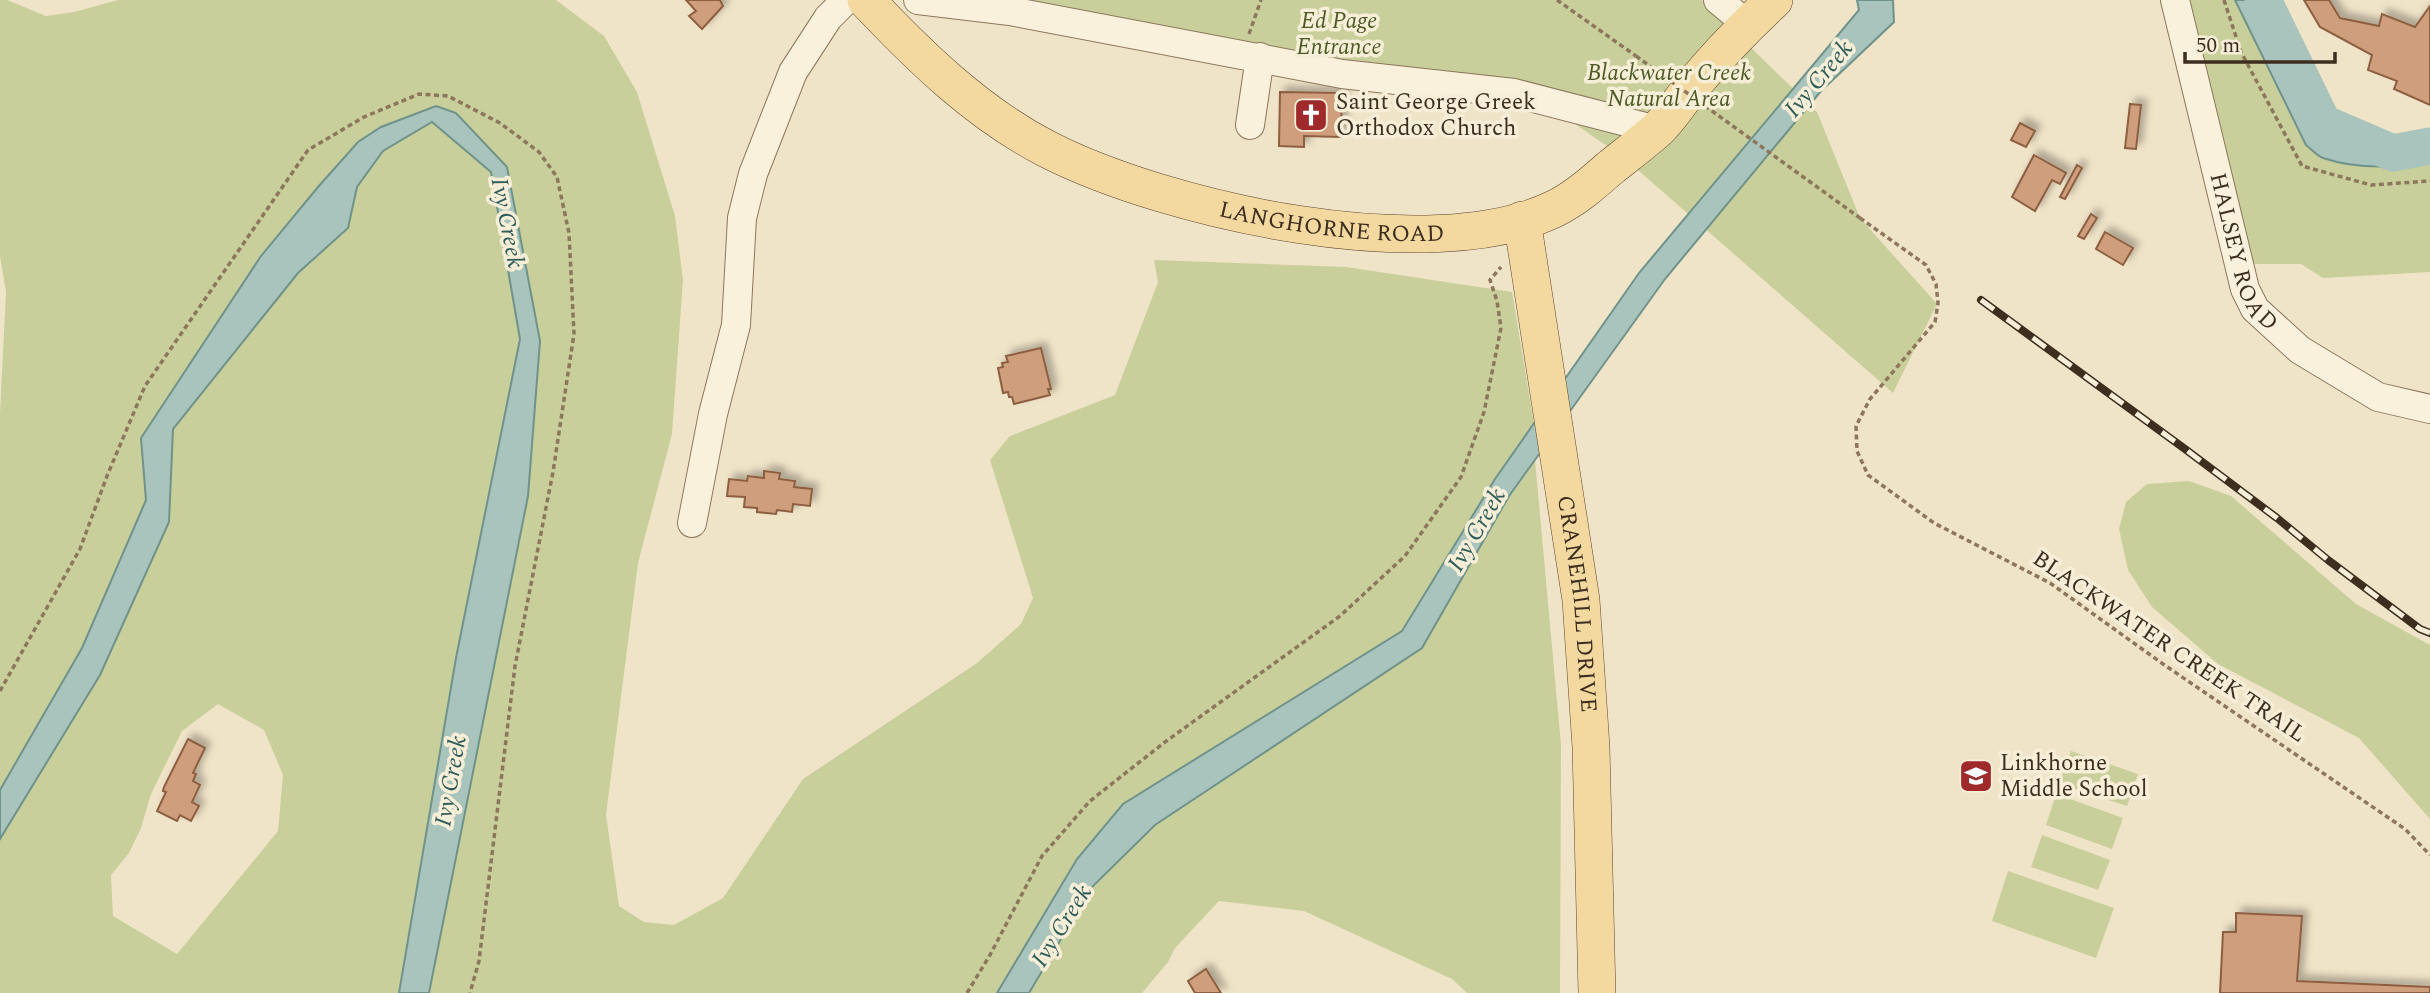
<svg xmlns="http://www.w3.org/2000/svg" width="2430" height="993" viewBox="0 0 2430 993" font-family="Spectral,serif">
<style>
.green{fill:#c9cf9b;fill-rule:evenodd}
.water{fill:#a9c4bc;stroke:#6f938a;stroke-width:2}
.lines{fill:none;stroke-linecap:round;stroke-linejoin:round}
.river{stroke:#a9c4bc;stroke-width:37}
.building{fill:#cf9f7d;stroke:#8d5f41;stroke-width:2;filter:url(#shadow)}
.minor-casing{stroke:#8d765c;stroke-width:30}
.major-casing{stroke:#5b4430;stroke-width:38}
.path{stroke:#8d765c;stroke-width:3.5;stroke-dasharray:5 3.5;stroke-linecap:butt}
.minor{stroke:#faf1dc;stroke-width:28}
.major{stroke:#f3d9a0;stroke-width:37}
.rail-casing{stroke:#3d2e20;stroke-width:8}
.rail{stroke:#f7eed8;stroke-width:5;stroke-dasharray:16;stroke-linecap:butt}
.path-bridge{stroke:#8d765c;stroke-width:3.5;stroke-dasharray:5 3.5;stroke-linecap:butt}
.labels{text-anchor:middle;dominant-baseline:central;stroke-width:7;stroke-linejoin:round;paint-order:stroke}
.park-label{font-size:23px;font-style:italic;fill:#4d5a26;stroke:#f7eed8}
.poi-label{font-size:23px;fill:#3d2e20;stroke:#f7eed8;text-anchor:start}
.street-label{font-size:23px;fill:#3d2e20;stroke:#f7eed8}
.water-label{font-size:24px;font-style:italic;fill:#2f5d5a;stroke:#f7eed8}
</style>
<defs>
<filter id="shadow"><feDropShadow dx="5.5" dy="-5.5" stdDeviation="3.5" flood-color="#0004"/></filter>
</defs>
<rect width="100%" height="100%" fill="#f0e4c8"/>
<path class="green" d="M0,0H7L46,16L74,12L118,0H556L604,36L637,92L675,216L683,280L672,434L638,563L606,815L619,906L644,922L674,925L723,898L803,779L977,663L1021,624L1033,598L990,460L1010,436L1115,395L1158,282L1154,260L1346,267L1512,292L1534,424L1495,479L1402,631L1123,804L1077,859L997,993H429L528,496L540,341L507,167L456,113L358,142L261,256L141,438L146,500L82,648L0,790V413L6,292L0,256Z
M916,0H1702L1817,112L1860,218L1937,304L1893,393L1623,157L1540,100Z
M2176,0H2266L2323,123L2373,144L2430,135V272L2323,278L2301,264H2240Z
M432,122L491,172L520,339L456,658L399,993H0V839L100,675L169,522L173,429L298,273L348,228L357,187L383,151ZM218,704L264,730L283,775L278,831L177,954L113,916L111,875L129,853L141,828L151,794L182,731Z
M1535,460L1561,745L1560,993H1467L1452,979L1304,911L1219,901L1175,948L1168,962L1142,993H1029L1092,887L1155,825L1422,648L1509,496Z
M2189,481L2231,496L2356,604L2430,645V819L2359,738L2218,664L2152,607L2128,570L2119,529L2126,502L2147,484Z
M2071,751L2138,774L2127,806L2059,784Z
M2056,794L2123,818L2112,849L2046,825Z
M2042,835L2110,860L2098,890L2031,867Z
M2008,871L2114,908L2096,958L1992,921Z"/>
<path class="water" d="M1857,0H1893L1894,22L1821,91L1665,279L1509,496L1422,648L1155,825L1092,887L1029,993H997L1077,859L1123,804L1402,631L1495,479L1639,273L1859,10Z
M2235,0H2263L2273,35L2325,131L2360,145L2396,142L2430,137V162C2395,168 2358,170 2323,158C2317,156 2311,149 2306,145Z
M436,106L456,113L507,167L540,341L528,496L429,993H399L456,658L520,339L491,172L432,122L383,151L357,187L348,228L298,273L173,429L169,522L100,675L0,839V790L82,648L146,500L141,438L261,256L318,187L358,142L381,127Z"/>
<g class="lines">
<path class="river" d="M2263,0L2323,123L2393,153L2430,146"/>
</g>
<path class="building" d="M686,0H720L723,6L702,29L689,16L696,11Z
M2304,0H2329L2340,18L2379,26L2382,14L2415,27L2430,6V105L2394,89L2397,81L2368,70L2372,55L2320,27Z
M1280,92L1342,93L1341,137L1304,136V147L1279,146Z
M2130,104L2141,105L2136,149L2125,148Z
M2020,123L2035,131L2026,147L2011,140Z
M2034,155L2066,173L2060,184L2052,180L2035,211L2012,197Z
M2077,165L2082,168L2065,199L2060,197Z
M2091,214L2097,218L2084,239L2078,236Z
M2105,232L2133,248L2123,265L2096,249Z
M1041,348L1051,389H1048L1050,395L1014,404L1012,397H1009L1008,392L1003,393L998,368L1003,367L1002,363L1008,362L1006,356Z
M764,471L780,473L779,479L795,481L794,487L812,489L810,506L793,504L792,512L777,510L776,514L757,512V508L744,507L745,497L727,496L729,479L747,481L748,476L764,478Z
M188,739L205,748L193,773L196,774L193,781L200,785L192,802L199,806L191,821L180,815L177,821L157,811L166,792L163,791L164,787Z
M2236,913L2302,916L2297,981L2430,987V993H2220L2223,932H2236Z
M1206,969L1221,993H1195L1188,981Z"/>
<g class="lines">
<g class="minor-casing">
<g id="minor">
<path d="M918,0L1010,11L1342,74L1514,93L1657,130"/>
<path d="M1718,0L1748,25"/>
<path id="s1" d="M2175,0L2245,289L2255,309L2300,350L2378,397L2430,409"/>
<path d="M1250,125L1260,57"/>
<path d="M692,523L713,414L736,325L742,218L753,174L793,72L828,18L846,0"/>
</g>
</g>
<g class="major-casing">
<g id="major">
<path id="s2" d="M866,0C919,56 977,113 1047,149C1166,210 1429,269 1554,209C1575,199 1593,183 1610,168C1625,156 1641,144 1656,131C1670,118 1681,100 1693,85C1718,55 1745,27 1774,0"/>
<path id="s3" d="M1522,220L1581,600L1591,747L1597,993"/>
</g>
</g>
<path class="path" d="M1557,0L1636,56
M2224,0L2241,52L2302,166L2371,185L2430,181
M1249,34L1261,0
M1860,218L1926,265L1936,284L1938,303L1935,322L1870,399L1856,426L1857,451L1868,475L1934,523L2050,583L2163,664L2405,829L2430,855
M0,691L80,549L107,476L145,386L308,150L364,117L419,94L448,96L500,123L539,152L557,177L569,233L574,334L553,472L515,666L479,961L470,993
M967,993L990,955L1042,856L1090,801L1165,742L1340,616L1405,556L1461,477L1484,412L1501,328L1497,301L1490,280L1501,267"/>
<use href="#minor" class="minor"/>
<use href="#major" class="major"/>
<g class="rail-casing">
<path id="rail" d="M1981,300L2185,449L2277,518L2328,560L2420,629L2430,633"/>
</g>
<use href="#rail" class="rail"/>
<path class="path-bridge" d="M1636,56L1860,218"/>
</g>
<defs>
<g id="church-square" transform="scale(1.75)"><rect x="-9" y="-9" width="18" height="18" rx="4" fill="#9e2a2b" stroke="#f7eed8"/><path d="M-1.2-6h2.4v3.5h3.3v2.4h-3.3V6h-2.4V-.1h-3.3v-2.4h3.3Z" fill="#fff"/></g>
<g id="school-square" transform="scale(1.75)"><rect x="-9" y="-9" width="18" height="18" rx="4" fill="#9e2a2b" stroke="#f7eed8"/><path d="M0-5L7-2L0 1L-7-2ZM-4 1L0 2.5L4 1V4Q0 6-4 4Z" fill="#fff"/></g>
</defs>
<g fill-rule="evenodd">
<use href="#church-square" x="1311" y="115"/>
<use href="#school-square" x="1976" y="776"/>
</g>
<g class="labels">
<g class="park-label">
<text x="1339" y="21">Ed Page<tspan x="1339" dy="26">Entrance</tspan></text>
<text x="1669" y="73">Blackwater Creek<tspan x="1669" dy="26">Natural Area</tspan></text>
</g>
<g class="poi-label">
<text x="1336" y="102">Saint George Greek<tspan x="1336" dy="26">Orthodox Church</tspan></text>
<text x="2000" y="763">Linkhorne<tspan x="2000" dy="26">Middle School</tspan></text>
</g>
<g class="street-label">
<text stroke="none"><textPath href="#s2" startOffset="532">LANGHORNE ROAD</textPath></text>
<text stroke="none"><textPath href="#s1" startOffset="262">HALSEY ROAD</textPath></text>
<text stroke="none"><textPath href="#s3" startOffset="388">CRANEHILL DRIVE</textPath></text>
<text transform="translate(2169 647) rotate(34)">BLACKWATER CREEK TRAIL</text>
</g>
<g class="water-label">
<text transform="translate(1819 79) rotate(-50)">Ivy Creek</text>
<text transform="translate(507 223) rotate(79)">Ivy Creek</text>
<text transform="translate(1477 530) rotate(-60)">Ivy Creek</text>
<text transform="translate(451 781) rotate(-80)">Ivy Creek</text>
<text transform="translate(1062 926) rotate(-58)">Ivy Creek</text>
</g>
</g>
<path d="M2185 52v10h150v-10" fill="none" stroke="#3d2e20" stroke-width="3.5"/>
<text x="2196" y="52" font-size="21" fill="#3d2e20" stroke="#f7eed8" stroke-width="5" paint-order="stroke">50 m</text>
</svg>
